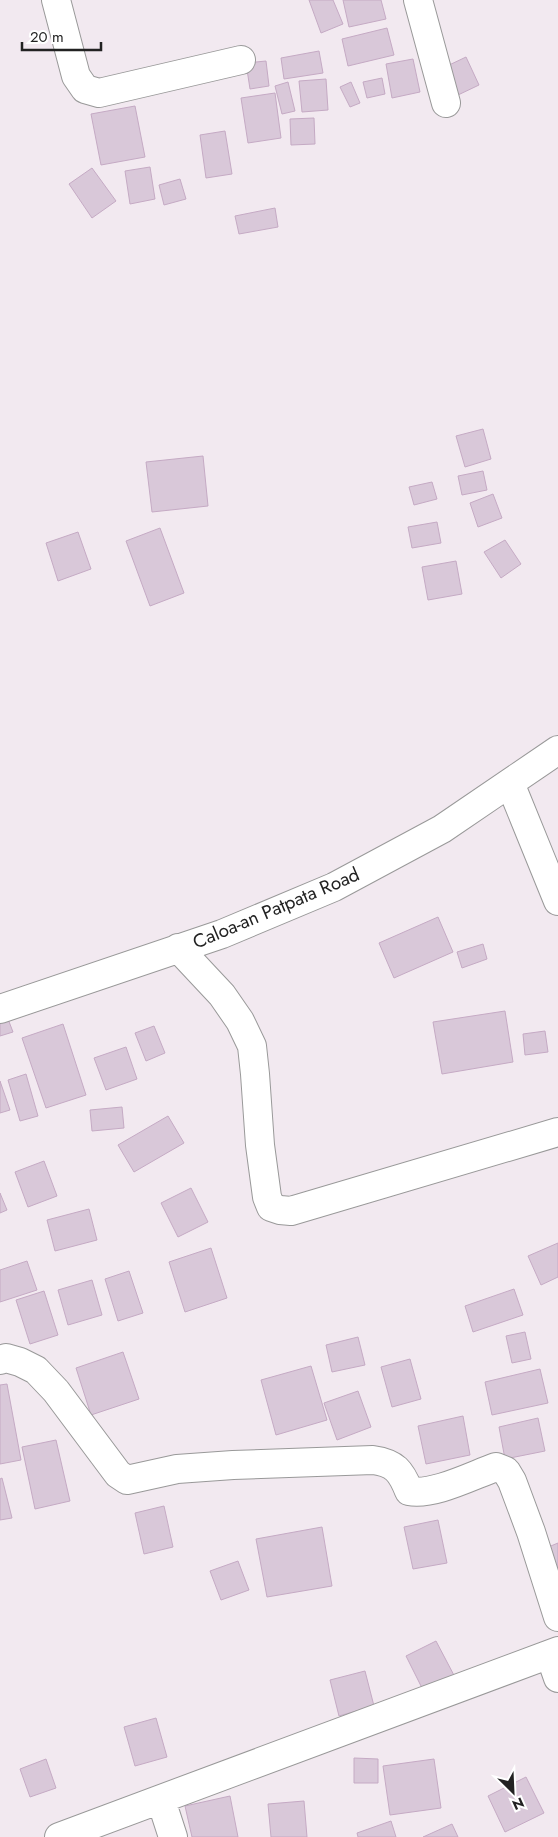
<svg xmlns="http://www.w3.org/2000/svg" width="558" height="1837" viewBox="0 0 558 1837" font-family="Jost,sans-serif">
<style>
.building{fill:#d9c8d9;stroke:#c5aac4}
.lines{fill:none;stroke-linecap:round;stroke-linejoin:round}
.minor-casing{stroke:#999;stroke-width:30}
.minor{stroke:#fff;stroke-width:28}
.labels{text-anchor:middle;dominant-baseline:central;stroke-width:4;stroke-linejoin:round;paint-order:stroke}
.street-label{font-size:19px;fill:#222;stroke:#fff}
</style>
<rect width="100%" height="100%" fill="#f2e9f0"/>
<path class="building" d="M309,0H333L343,24L321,33Z
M343,0H381L386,19L349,27Z
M387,28L394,55L348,66L342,39Z
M319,51L323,73L284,79L281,58Z
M466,57L479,85L458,95L445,67Z
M413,59L420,92L392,98L386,64Z
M266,61L269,86L250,89L246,63Z
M382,78L385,94L367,98L363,82Z
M326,79L328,110L302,112L299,81Z
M288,82L295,111L282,114L275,86Z
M351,82L360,103L350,107L340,87Z
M275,93L281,138L248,143L241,98Z
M135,106L145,157L101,165L91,114Z
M314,118L315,144L291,145L290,119Z
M225,131L232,174L206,178L200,135Z
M150,167L155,199L130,204L125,171Z
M92,168L116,201L92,218L69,184Z
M180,179L186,199L164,205L159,185Z
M275,208L278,227L239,234L235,216Z
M483,429L491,459L465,467L456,436Z
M203,456L208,506L152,512L146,462Z
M483,471L487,490L462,495L458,476Z
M432,482L437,499L414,505L409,487Z
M493,494L502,518L478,527L470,503Z
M437,522L441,543L412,548L408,527Z
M160,528L184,593L150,606L126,541Z
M78,532L91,569L58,581L46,543Z
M505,540L521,564L501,578L484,552Z
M456,561L462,594L428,600L422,567Z
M438,917L453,952L394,978L379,943Z
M483,944L487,959L462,968L457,952Z
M505,1011L513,1062L442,1074L433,1022Z
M8,1019L13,1032L0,1036V1021Z
M63,1024L86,1095L46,1108L22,1038Z
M154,1026L165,1053L146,1061L135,1033Z
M545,1031L548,1052L525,1055L523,1034Z
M126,1047L137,1079L106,1090L94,1058Z
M26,1074L38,1116L20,1121L8,1080Z
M0,1081L10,1110L0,1113Z
M122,1107L124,1128L92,1131L90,1110Z
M168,1116L184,1143L134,1172L118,1145Z
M44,1161L57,1196L28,1207L15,1172Z
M191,1188L208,1222L178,1237L161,1203Z
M0,1193L7,1210L0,1213Z
M89,1209L97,1240L55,1251L47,1220Z
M558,1243V1277L541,1285L528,1256Z
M211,1248L227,1298L185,1312L169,1262Z
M27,1261L37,1290L0,1302V1270Z
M129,1271L143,1313L118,1321L105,1279Z
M92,1280L102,1315L68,1325L58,1290Z
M514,1289L523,1315L473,1332L465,1306Z
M44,1291L58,1335L30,1344L16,1300Z
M525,1332L531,1359L512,1363L506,1336Z
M358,1337L365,1365L332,1372L326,1345Z
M123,1352L139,1399L91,1415L76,1368Z
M410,1359L421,1399L392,1407L381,1367Z
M311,1366L327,1420L276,1435L261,1380Z
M540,1369L548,1403L492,1415L485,1382Z
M7,1384L21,1460L0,1464V1385Z
M358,1391L371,1427L337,1440L324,1403Z
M463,1416L470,1455L426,1464L418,1426Z
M538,1418L545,1451L505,1459L499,1427Z
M56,1440L70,1501L35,1509L22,1447Z
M2,1478L12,1518L0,1520V1479Z
M164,1506L173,1547L144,1554L135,1513Z
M438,1520L447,1563L413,1569L404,1527Z
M322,1527L332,1586L267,1597L256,1539Z
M558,1543V1578L546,1548Z
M238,1561L249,1590L221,1600L210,1571Z
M436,1641L457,1681L426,1696L406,1656Z
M365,1671L374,1706L339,1716L330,1680Z
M156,1718L167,1757L135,1766L124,1727Z
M354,1758L378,1759V1783H354Z
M46,1759L56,1788L30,1797L20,1769Z
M434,1759L441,1808L390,1815L383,1766Z
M526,1777L544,1813L505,1832L488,1796Z
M230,1796L238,1837H192L185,1806Z
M304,1801L307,1837H271L268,1804Z
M391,1821L396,1837H358L357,1833Z
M452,1824L458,1837H423Z"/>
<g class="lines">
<g class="minor-casing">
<path id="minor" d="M56,0L76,76L85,89L99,93L241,60
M418,0L446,103
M510,783L558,901
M178,948L222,995L240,1021L252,1046L255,1074L260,1145L267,1197L271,1207L280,1210L291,1211L558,1132
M0,1009L222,934L334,887L442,829L558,750
M0,1360L6,1358L20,1362L36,1370L56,1391L118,1474L127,1480L177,1469L233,1465L373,1460C395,1463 401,1471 409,1491C433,1496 473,1475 496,1467L506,1471L512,1481L531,1532L558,1617
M550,1655L558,1678
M161,1800L173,1837
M59,1837L558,1651"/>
</g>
<use href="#minor" class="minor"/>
</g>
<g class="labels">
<g class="street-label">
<text transform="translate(276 908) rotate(-23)">Caloa-an Patpata Road</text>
</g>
</g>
<g transform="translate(513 1792) rotate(156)" stroke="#ffffff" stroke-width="4" paint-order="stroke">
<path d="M0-4L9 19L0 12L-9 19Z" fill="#222222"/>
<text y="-8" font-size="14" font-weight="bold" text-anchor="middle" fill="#222222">N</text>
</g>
<path d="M22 42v8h79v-8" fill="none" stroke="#222222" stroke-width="2.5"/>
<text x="30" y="42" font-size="15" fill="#222222" stroke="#ffffff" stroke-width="4" paint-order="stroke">20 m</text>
</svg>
